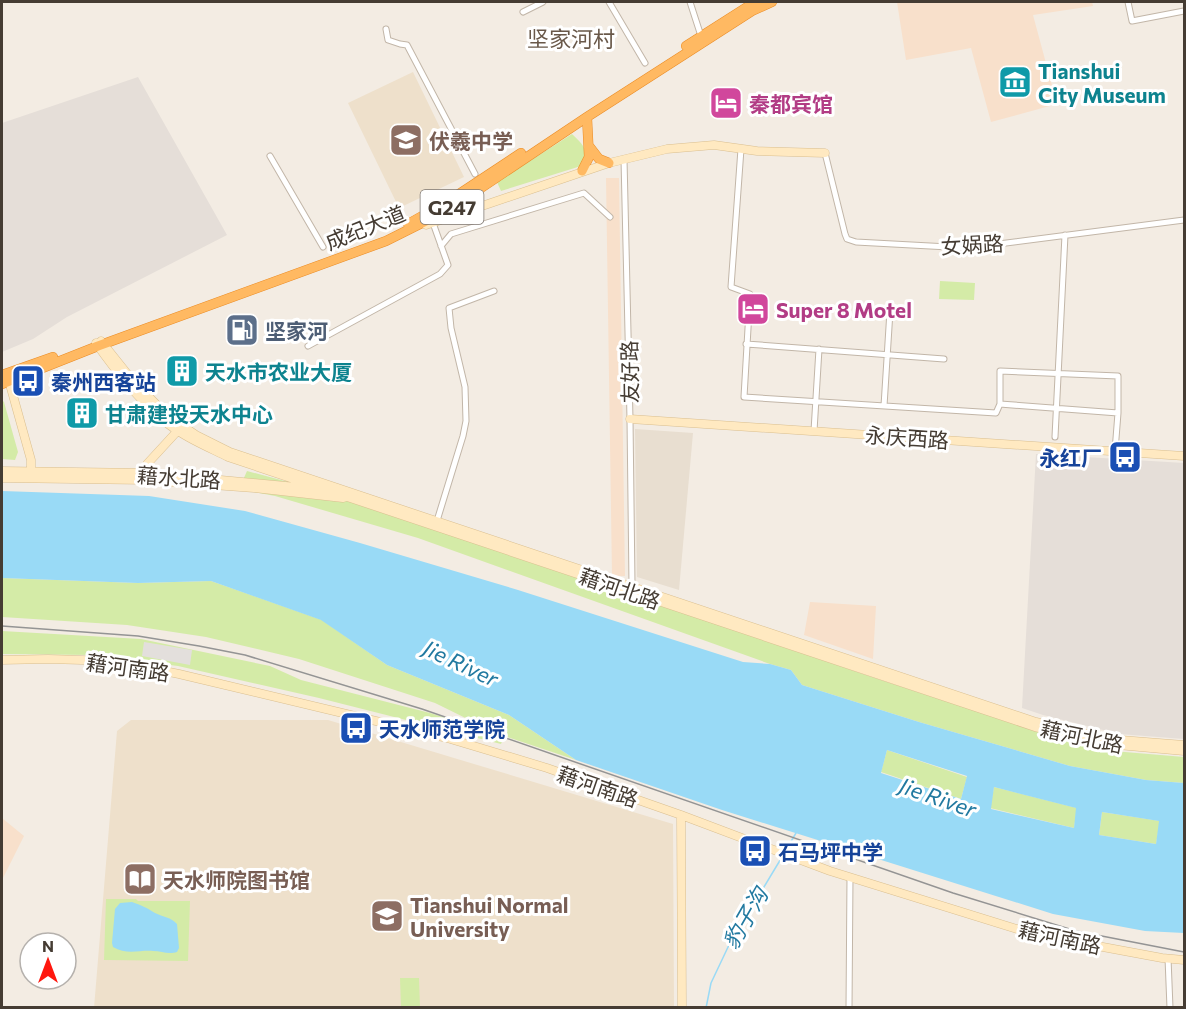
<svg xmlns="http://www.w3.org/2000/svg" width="1186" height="1009" viewBox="0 0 1186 1009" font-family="Commissioner,'Noto Sans SC',sans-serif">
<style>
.residential{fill:#e8ded0}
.commercial{fill:#f8e0cb}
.industrial{fill:#e5ded8}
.education{fill:#eee0cb}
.green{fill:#d4eba7}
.parking{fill:#e3dfdc}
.water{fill:#99daf6;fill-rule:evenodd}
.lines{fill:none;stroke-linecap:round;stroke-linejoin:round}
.stream{stroke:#99daf6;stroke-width:1.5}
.street-casing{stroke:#c2b6a8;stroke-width:7}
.secondary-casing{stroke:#dabf90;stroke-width:9}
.highway-casing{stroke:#ea8c26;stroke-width:10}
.street{stroke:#fff;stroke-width:5}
.secondary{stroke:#ffe9c1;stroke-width:8}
.highway{stroke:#ffb962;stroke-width:9}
.tram{stroke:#949494;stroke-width:1.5}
.labels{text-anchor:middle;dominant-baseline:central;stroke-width:6;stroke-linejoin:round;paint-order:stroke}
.shield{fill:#fff;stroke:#7d7670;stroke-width:1.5}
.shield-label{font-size:20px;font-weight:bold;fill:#453c33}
.culture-label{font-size:21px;font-weight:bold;fill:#0d838f;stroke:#fff;text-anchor:start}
.hotel-label{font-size:21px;font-weight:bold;fill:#b23c85;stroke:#fff;text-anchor:start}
.education-label{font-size:21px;font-weight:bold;fill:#785e54;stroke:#fff;text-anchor:start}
.street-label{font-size:21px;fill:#453c33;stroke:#fff}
.service-label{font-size:21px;font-weight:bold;fill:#4e5e75;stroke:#fff;text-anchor:start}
.transit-label{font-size:21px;font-weight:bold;fill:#164399;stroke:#fff;text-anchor:start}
.neighbourhood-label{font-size:22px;fill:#695849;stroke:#fff}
.water-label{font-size:22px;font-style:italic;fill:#2179a0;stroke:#fff}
</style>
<rect width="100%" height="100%" fill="#f3ece3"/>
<path class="residential" d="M635,429L693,433L679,590L637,577Z"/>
<path class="commercial" d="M897,2H1092L1093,6L1033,15L1057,104L991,122L971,48L906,60Z
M606,178H619L625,576H612Z
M810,602L876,606L873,659L804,635Z
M2,818L24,836L2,880Z"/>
<path class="industrial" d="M138,77L227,235L67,317L33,339L2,352V123Z
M1036,454L1184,463V739L1119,734L1043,715L1022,708Z"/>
<path class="education" d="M413,72L464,177L399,208L348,103Z
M131,720H328L673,824L674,1007L94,1008L117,731Z"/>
<path class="green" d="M572,134C584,146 589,148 581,166L501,191L497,182Z
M940,281L975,283L974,300L939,299Z
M2,400L4,402L18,452L15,460L2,459Z
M247,471L318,490L651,600L866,675L1051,736L1113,751L1184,757V783L1146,780L1070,766L919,722L802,685L791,670L770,664L418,538L275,496L239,489Z
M2,578L138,583L211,581L322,620L387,665L509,715L576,760L504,736L501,744L319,698L178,666L93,655L2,654V631L141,639L270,666L301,680L430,713L498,734L435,703L299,659L206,637L127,625L2,617Z
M887,750L967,777L961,799L881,772Z
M994,787L1077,808L1074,828L990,808Z
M1102,812L1160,821L1156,844L1099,835Z
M106,899H136L138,901H190L188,961L104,960Z
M400,978H419L420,1007H401Z"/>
<path class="parking" d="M144,642L192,650L190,665L142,656Z"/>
<path class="water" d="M2,491L149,496L245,511L360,543L518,590L743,662L770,664L791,670L802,685L919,722L1070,766L1146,780L1184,783V933L1145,931L1053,914L722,810L576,760L509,715L387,665L321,620L211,581L138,583L2,578ZM887,750L967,776L961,799L881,773ZM994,787L1076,808L1074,828L991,809ZM1102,812L1159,821L1156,844L1099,835Z
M132,902C141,905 147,908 155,913C163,917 171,917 177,924L179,948L177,952C168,955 162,951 153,951C139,950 126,955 113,947L112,943L115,909L120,903Z"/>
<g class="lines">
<path class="stream" d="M786,850L796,833
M706,1008L711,983L729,945L782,857"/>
<g class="street-casing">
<path id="street" d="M609,2L645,63
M690,2L701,36
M1128,2L1132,21L1184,11
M523,12L543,2
M386,29L388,40L400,44L407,45L475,174
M741,149L731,287L750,294L744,397L996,413L1000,404L1118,413
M825,153L845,234L847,239L856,242L967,248L1184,220
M270,156L323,247
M624,159L630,419L632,585
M441,246L451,234L584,193L610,217
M746,344L944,359
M308,346L440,274L448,265L433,223
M1000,404V371L1118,376V413L1115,451
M884,406L890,311
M814,431L819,349
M1055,437L1065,235
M436,524L463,436L466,421L465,387L451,328L449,308L494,291
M1168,958L1170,1008
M849,1008L850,877"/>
</g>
<g class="secondary-casing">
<path id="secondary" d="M426,225L609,163L667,149L714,145L757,151L825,153
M101,341L133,381L168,416L196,435L230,452L1036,722L1108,739L1184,745
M96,343C114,369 139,399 163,420C182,436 206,446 228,457L1035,727L1107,744L1184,751
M9,381L31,460V474
M630,419L1184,456
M2,471L146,473L317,489
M145,475L147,464L182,426
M2,478L145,480L254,488L343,498
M2,660L48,659L115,661L179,674L447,738L547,768L681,815L830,871L1033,934L1162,958L1184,960
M681,815L682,1008"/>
</g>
<g class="highway-casing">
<path id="highway" d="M686,46L755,2
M589,146L599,159L609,163
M582,171L589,157L587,117
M408,224L447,202L521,153
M2,375L53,357
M2,384L98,346L386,241L430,219L454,206L587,117L752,11L772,2"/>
</g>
<use href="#street" class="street"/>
<use href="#secondary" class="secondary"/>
<use href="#highway" class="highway"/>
<path class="tram" d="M2,626L138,636L199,646L245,655L422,709L953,893L1076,931L1184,952"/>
</g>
<defs>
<g id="museum-square" transform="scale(1.725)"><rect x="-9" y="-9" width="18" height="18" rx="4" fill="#0f9aa8" stroke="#fff"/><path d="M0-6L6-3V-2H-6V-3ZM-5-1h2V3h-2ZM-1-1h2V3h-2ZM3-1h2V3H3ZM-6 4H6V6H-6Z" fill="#fff"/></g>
<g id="hotel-square" transform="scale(1.725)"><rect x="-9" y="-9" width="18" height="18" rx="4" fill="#d1479c" stroke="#fff"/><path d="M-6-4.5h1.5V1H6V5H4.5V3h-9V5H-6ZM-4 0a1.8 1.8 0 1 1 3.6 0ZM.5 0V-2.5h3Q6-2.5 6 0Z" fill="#fff"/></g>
<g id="school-square" transform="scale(1.725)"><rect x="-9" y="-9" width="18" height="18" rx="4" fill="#8d6e63" stroke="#fff"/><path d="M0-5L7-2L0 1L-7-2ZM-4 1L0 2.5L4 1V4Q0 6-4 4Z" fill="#fff"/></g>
<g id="fuel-square" transform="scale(1.725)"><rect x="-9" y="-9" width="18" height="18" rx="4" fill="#5c6f8a" stroke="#fff"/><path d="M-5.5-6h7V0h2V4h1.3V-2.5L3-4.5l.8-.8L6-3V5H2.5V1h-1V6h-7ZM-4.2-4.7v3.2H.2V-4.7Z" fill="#fff"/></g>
<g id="building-square" transform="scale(1.725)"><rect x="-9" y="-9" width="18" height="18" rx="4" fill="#0f9aa8" stroke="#fff"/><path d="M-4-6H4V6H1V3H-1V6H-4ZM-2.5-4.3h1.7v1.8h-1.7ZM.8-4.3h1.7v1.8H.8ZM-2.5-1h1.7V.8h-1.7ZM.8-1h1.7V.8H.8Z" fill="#fff"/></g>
<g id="bus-square" transform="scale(1.725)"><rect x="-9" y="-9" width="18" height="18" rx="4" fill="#1a4fb4" stroke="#fff"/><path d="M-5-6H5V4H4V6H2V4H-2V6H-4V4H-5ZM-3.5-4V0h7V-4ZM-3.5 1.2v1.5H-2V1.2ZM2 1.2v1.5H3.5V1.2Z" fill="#fff"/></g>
<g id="library-square" transform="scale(1.725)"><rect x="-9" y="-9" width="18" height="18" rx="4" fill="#8d6e63" stroke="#fff"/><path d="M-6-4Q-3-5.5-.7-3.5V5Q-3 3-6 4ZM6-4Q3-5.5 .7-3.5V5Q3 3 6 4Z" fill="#fff"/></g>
<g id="university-square" transform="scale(1.725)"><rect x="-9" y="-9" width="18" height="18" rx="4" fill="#8d6e63" stroke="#fff"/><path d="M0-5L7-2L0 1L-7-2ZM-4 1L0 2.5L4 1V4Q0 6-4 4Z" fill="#fff"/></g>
</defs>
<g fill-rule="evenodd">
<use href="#museum-square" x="1015" y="82"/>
<use href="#hotel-square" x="726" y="103"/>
<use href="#school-square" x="406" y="140"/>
<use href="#hotel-square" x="753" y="309"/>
<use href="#fuel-square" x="242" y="330"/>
<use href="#building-square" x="182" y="371"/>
<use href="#bus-square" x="28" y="381"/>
<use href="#building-square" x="82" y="413"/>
<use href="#bus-square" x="1125" y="457"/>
<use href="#bus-square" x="356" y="728"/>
<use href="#bus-square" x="755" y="851"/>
<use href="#library-square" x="140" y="879"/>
<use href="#university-square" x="387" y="916"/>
</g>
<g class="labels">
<rect class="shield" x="420.5" y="190" width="63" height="34" rx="4.5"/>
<g class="shield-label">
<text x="452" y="207">G247</text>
</g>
<g class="culture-label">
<text x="1038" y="70">Tianshui<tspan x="1038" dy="24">City Museum</tspan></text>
<text x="205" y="371">天水市农业大厦</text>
<text x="105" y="413">甘肃建投天水中心</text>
</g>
<g class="hotel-label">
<text x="749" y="103">秦都宾馆</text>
<text x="776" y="309">Super 8 Motel</text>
</g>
<g class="education-label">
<text x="429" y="140">伏羲中学</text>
<text x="163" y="879">天水师院图书馆</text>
<text x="410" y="904">Tianshui Normal<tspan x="410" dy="24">University</tspan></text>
</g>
<g class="street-label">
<text transform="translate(365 227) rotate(-22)">成纪大道</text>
<text transform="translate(972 244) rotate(-3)">女娲路</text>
<text transform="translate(629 372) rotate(-91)">友好路</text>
<text transform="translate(907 437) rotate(4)">永庆西路</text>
<text transform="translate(179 477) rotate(4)">藉水北路</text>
<text transform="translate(620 588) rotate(19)">藉河北路</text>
<text transform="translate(128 667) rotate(8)">藉河南路</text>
<text transform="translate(1082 736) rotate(12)">藉河北路</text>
<text transform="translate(598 786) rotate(19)">藉河南路</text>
<text transform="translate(1060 937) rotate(12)">藉河南路</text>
</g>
<g class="service-label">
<text x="265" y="330">坚家河</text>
</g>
<g class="transit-label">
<text x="51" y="381">秦州西客站</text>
<text x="1102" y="457" text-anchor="end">永红厂</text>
<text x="379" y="728">天水师范学院</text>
<text x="778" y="851">石马坪中学</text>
</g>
<g class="neighbourhood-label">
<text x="571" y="38">坚家河村</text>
</g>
<g class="water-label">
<text transform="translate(461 663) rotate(25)">Jie River</text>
<text transform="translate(938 797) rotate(19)">Jie River</text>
<text transform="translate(745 918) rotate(-60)">豹子沟</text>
</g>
</g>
<rect width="1186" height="1009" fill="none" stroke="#453c33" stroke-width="6"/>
<g transform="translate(48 961)"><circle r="28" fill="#ffffff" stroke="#b5b1ad" stroke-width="1.5"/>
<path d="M0-4.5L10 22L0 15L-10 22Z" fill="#ff170e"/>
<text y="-9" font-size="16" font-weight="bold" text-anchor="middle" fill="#453c33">N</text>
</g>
</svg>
